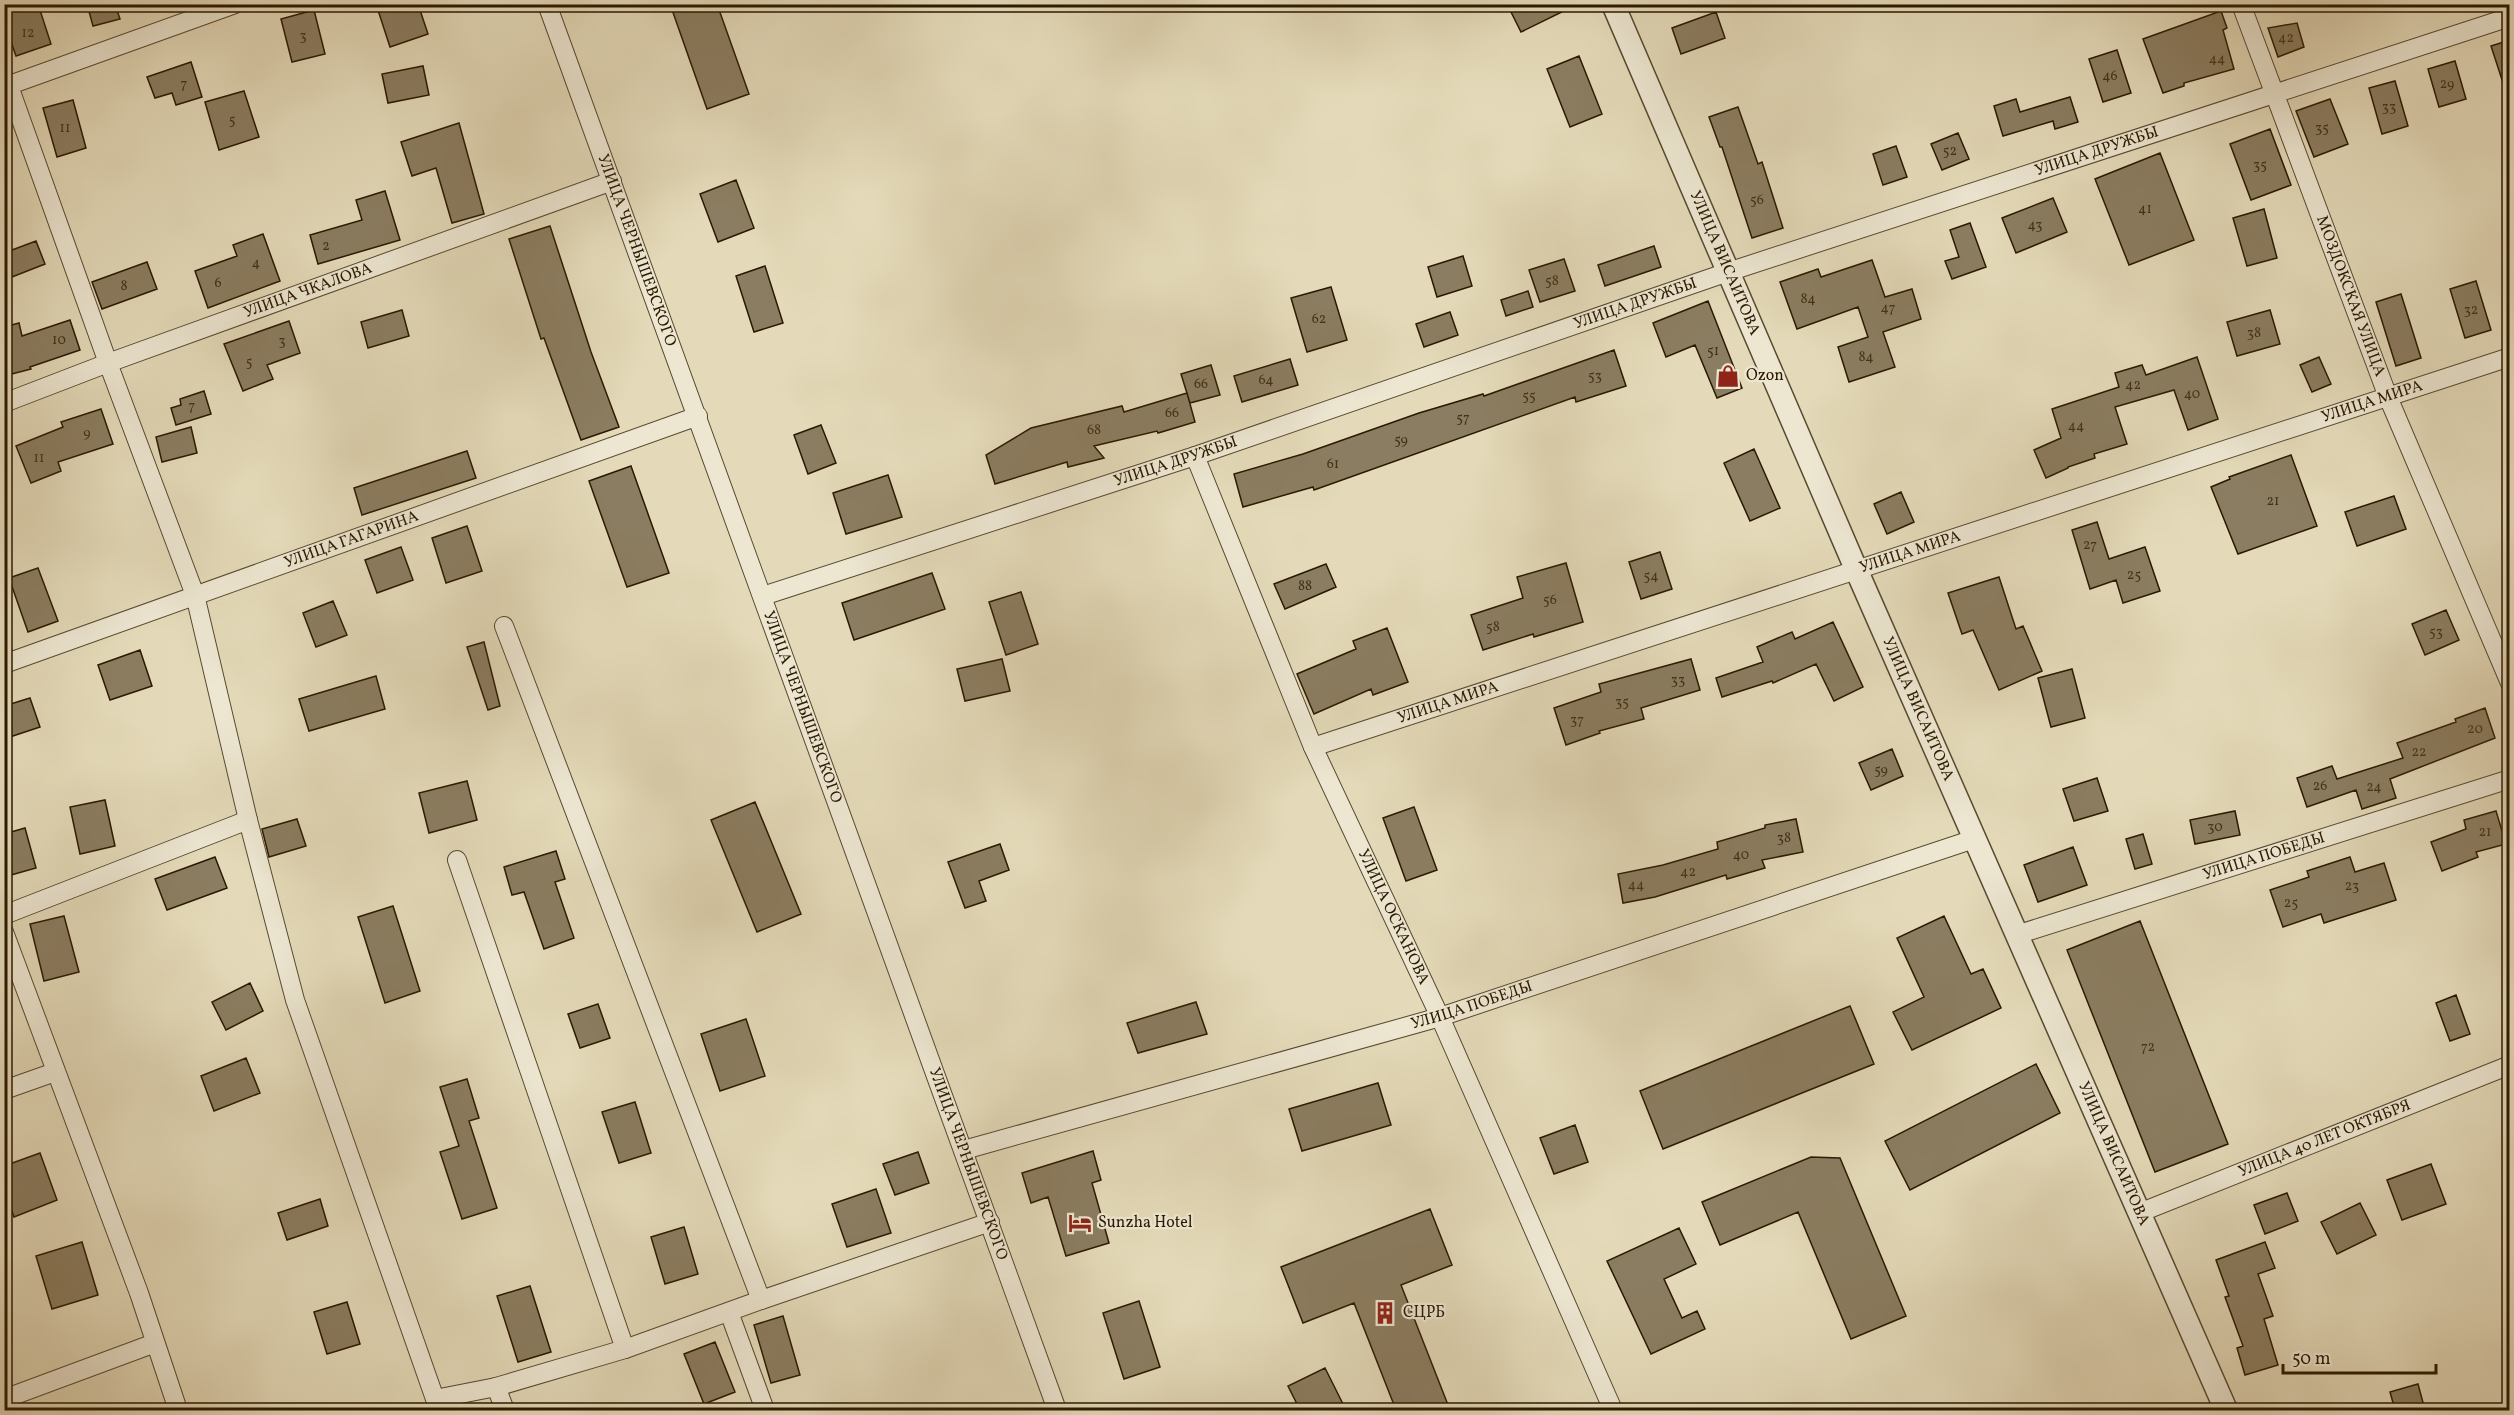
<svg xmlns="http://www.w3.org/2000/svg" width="2514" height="1415" viewBox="0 0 2514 1415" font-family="Vollkorn,serif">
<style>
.building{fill:#8b7d61;stroke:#2a1901;stroke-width:1.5}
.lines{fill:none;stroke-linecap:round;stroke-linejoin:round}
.minor-casing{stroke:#58492f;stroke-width:20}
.tertiary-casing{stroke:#58492f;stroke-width:25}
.minor{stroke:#ede7d2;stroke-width:18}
.tertiary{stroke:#ede7d2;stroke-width:22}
.labels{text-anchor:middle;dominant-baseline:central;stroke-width:4.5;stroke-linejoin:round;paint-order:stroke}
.number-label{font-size:14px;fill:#423219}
.street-label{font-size:16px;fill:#2a1901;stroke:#ede7d2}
.poi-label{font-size:16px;fill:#2a1901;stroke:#ede7d2;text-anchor:start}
</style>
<rect width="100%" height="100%" fill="#e4dab9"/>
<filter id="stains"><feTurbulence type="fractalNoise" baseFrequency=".00333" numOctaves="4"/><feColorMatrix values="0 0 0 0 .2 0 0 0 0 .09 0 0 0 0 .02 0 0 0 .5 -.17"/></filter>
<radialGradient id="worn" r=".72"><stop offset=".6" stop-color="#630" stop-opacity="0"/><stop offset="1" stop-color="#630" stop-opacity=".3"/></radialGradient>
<path class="building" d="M32,4H38L51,44L16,56L4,22V14Z
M87,4H115L120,19L93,26Z
M376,4H418L428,34L390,47Z
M670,4H717L749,94L707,109Z
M1507,4H1578L1521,32Z
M314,10L325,54L292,62L281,19Z
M2221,11L2227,28L2223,30L2234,69L2184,83V86L2163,93L2143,39Z
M1716,12L1725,38L1681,54L1672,28Z
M2297,23L2304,47L2278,57L2268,28Z
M2510,40V92H2506L2491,46Z
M2117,50L2131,93L2103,102L2089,59Z
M1579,56L1602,114L1570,127L1547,69Z
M2455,61L2466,99L2439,107L2428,69Z
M191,62L202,97L176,105L172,93L155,98L147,77Z
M423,66L429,95L388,103L382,74Z
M2395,81L2408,126L2382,134L2369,88Z
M244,91L259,137L219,150L205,102Z
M2070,97L2078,122L2055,129L2053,121L2003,136L1994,106L2016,99L2020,112Z
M2330,99L2348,144L2314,157L2296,111Z
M73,100L86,148L57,157L43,108Z
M1738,107L1758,164L1762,162L1783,228L1752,238L1722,147H1720L1709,117Z
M459,123L484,214L452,223L436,168L412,176L401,142Z
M2270,129L2291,185L2251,200L2230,144Z
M1958,133L1969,159L1942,170L1931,144Z
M1896,146L1907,177L1883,185L1873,154Z
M2160,153L2194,240L2129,265L2095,179Z
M736,180L754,228L718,242L700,194Z
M385,191L400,240L318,264L310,235L362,220L356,200Z
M2053,198L2067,232L2016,253L2002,218Z
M2264,209L2277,258L2247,266L2233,218Z
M1970,223L1986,267L1952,279L1945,261L1959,257L1950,230Z
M550,226L591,352L619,427L581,440L544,338L541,339L509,239Z
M263,234L280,281L208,308L195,271L237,256L233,245Z
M36,241L45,264L12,277L4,253Z
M1654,246L1661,267L1605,286L1598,265Z
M1463,256L1472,286L1437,297L1428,267Z
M1564,259L1575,291L1540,302L1529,270Z
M1872,260L1885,297L1912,289L1921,319L1883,332L1895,367L1849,382L1838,347L1868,337L1858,307L1797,329L1780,282L1818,269L1821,277Z
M147,262L157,289L102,309L92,282Z
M765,266L783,323L754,332L736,276Z
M2476,281L2491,330L2465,338L2450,289Z
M1331,287L1347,340L1307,352L1291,298Z
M1528,291L1533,307L1506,316L1501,300Z
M2401,294L2421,358L2396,366L2376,302Z
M1708,301L1742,388L1717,398L1695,345L1666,357L1653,323Z
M402,310L409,336L368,348L361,322Z
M2270,310L2280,344L2237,356L2227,322Z
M1450,312L1458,335L1424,347L1416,324Z
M70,320L80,350L30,367L31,369L4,376V327L19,323L22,336Z
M289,321L300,353L267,365L273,379L243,391L224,344Z
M1614,350L1626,386L1576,402L1575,397L1314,490L1313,487L1243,507L1234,474L1303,454L1419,413L1483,394L1484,396Z
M2197,357L2218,419L2188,430L2174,390L2115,407L2127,444L2094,454L2095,458L2068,467V468L2046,478L2034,450L2061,438L2052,409L2119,387L2115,373L2142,365L2146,375Z
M2319,357L2331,384L2312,392L2300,365Z
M1290,359L1298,385L1242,402L1234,376Z
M1211,365L1220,395L1190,403L1181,374Z
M204,391L211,414L176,425L171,408L181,405L180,399Z
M1187,393L1195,422L1158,433L1157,431L1094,446L1104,458L1068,467L1067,462L995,484L986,455L1031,428L1122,406L1124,412Z
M101,409L113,444L58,462L61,471L31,483L16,446L63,427L61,422Z
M821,425L836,463L808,474L794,435Z
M191,427L197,453L162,462L156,437Z
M1754,449L1780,508L1750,521L1724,463Z
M467,451L476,478L362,515L354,488Z
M2291,455L2317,526L2238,554L2211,487L2230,479L2229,477Z
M631,466L669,573L627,587L589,481Z
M888,475L902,517L846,534L833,493Z
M1901,492L1914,522L1887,534L1874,504Z
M2394,496L2406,529L2357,546L2345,512Z
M2097,522L2109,559L2145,547L2160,591L2123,603L2116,580L2090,589L2072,530Z
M467,526L482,571L446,583L432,538Z
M401,547L413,580L377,593L365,560Z
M1660,552L1672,589L1641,599L1629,562Z
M1566,563L1583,622L1534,637L1533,634L1483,650L1471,615L1523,598L1517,577Z
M1326,564L1336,587L1285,609L1274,584Z
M38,568L58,621L28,632L9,578Z
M932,573L945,609L854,640L842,603Z
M1999,577L2016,629L2023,626L2042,671L1999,690L1973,630L1962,634L1948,593Z
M1021,592L1038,644L1006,655L989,602Z
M333,601L347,635L316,647L303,613Z
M2446,610L2459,640L2425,655L2412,624Z
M1833,622L1863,687L1834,701L1816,664L1773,683L1772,681L1722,697L1716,678L1763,662L1757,647L1792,632L1795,639Z
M1387,628L1408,682L1373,695L1371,689L1314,714L1297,674L1356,649L1353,641Z
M484,642L500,706L488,710L467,647Z
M140,650L152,686L110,700L98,665Z
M1002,659L1010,691L965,701L957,669Z
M1691,659L1700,690L1641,708L1644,719L1599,731L1600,733L1566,745L1554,708L1601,692L1599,684Z
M2072,669L2085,718L2051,727L2038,678Z
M376,676L385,709L309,731L299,699Z
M30,698L40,727L4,739V706Z
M2485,708L2495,738L2390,779L2396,798L2362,809L2356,790L2307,807L2297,778L2332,766L2337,779L2403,758L2397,743L2456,722L2455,719Z
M1892,749L1903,776L1871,790L1859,763Z
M2097,778L2108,811L2074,821L2063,789Z
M467,781L477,820L429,833L419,793Z
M105,800L115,846L80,854L70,807Z
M755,802L801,914L757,932L711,820Z
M1414,807L1437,870L1406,881L1383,818Z
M2235,811L2240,835L2195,844L2190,820Z
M2496,811L2506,844L2476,852L2478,857L2442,871L2431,842L2466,829L2464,820Z
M297,819L306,846L269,857L262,829Z
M1796,819L1803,852L1762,860L1765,868L1727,879L1726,875L1655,897L1623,903L1618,874L1663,865L1718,849L1717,842L1765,828V825Z
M25,828L36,868L4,877V834Z
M2143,834L2152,864L2135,869L2126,839Z
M1000,844L1009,870L979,881L986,901L965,908L948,862Z
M2073,847L2087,885L2038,902L2024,865Z
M556,851L565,879L555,882L574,938L544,949L524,892L512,895L504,867Z
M215,857L227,888L167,910L155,879Z
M2350,857L2355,872L2384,863L2396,900L2324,923L2321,914L2283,927L2270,890L2309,877L2307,871Z
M393,906L420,991L385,1003L358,917Z
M64,916L79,972L44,981L30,924Z
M1944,916L1971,974L1983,969L2001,1008L1912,1050L1893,1012L1924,997L1897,938Z
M2140,921L2228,1144L2155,1172L2067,950Z
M250,983L263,1011L226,1030L212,1002Z
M2456,995L2470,1034L2450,1041L2436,1003Z
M1196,1002L1207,1034L1138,1053L1127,1023Z
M598,1004L610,1038L580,1048L568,1014Z
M1850,1006L1874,1064L1663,1149L1640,1091Z
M746,1019L765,1076L720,1091L701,1034Z
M246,1058L260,1093L214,1111L201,1076Z
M2036,1064L2060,1113L1910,1190L1885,1141Z
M467,1079L479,1118L469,1121L497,1208L462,1219L440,1152L459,1146L440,1087Z
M1378,1083L1391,1125L1302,1151L1289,1109Z
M635,1102L651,1153L619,1163L602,1112Z
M1575,1125L1588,1162L1554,1174L1540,1138Z
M1093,1151L1101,1180L1092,1183L1109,1243L1066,1256L1048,1197L1031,1203L1022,1173Z
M918,1152L929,1183L895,1195L883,1164Z
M40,1153L57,1200L14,1217L4,1190V1166Z
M1811,1157L1840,1158L1906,1316L1851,1339L1798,1212L1720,1245L1702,1202Z
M2431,1164L2446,1204L2402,1220L2387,1180Z
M876,1189L891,1233L847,1247L832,1204Z
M2287,1193L2298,1221L2265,1234L2254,1205Z
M320,1199L328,1226L287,1240L278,1213Z
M2360,1203L2376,1235L2337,1254L2321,1222Z
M1430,1209L1452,1265L1401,1285L1450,1410H1396L1354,1303L1303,1323L1281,1267Z
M684,1227L698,1274L665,1284L651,1237Z
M1679,1228L1696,1264L1664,1279L1682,1318L1697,1311L1705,1329L1651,1354L1607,1261Z
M82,1242L98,1295L52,1309L36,1256Z
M2265,1242L2275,1268L2258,1274L2273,1316L2264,1319L2278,1365L2245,1375L2237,1348L2243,1346L2225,1297L2229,1296L2216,1260Z
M530,1286L551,1352L518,1362L497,1296Z
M1139,1301L1160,1367L1124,1379L1103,1313Z
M347,1302L360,1344L327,1354L314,1312Z
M783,1316L800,1375L771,1383L754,1325Z
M715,1342L735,1392L704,1404L684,1354Z
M1325,1368L1346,1410H1300L1288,1386Z
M2418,1384L2425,1410H2395L2390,1392Z"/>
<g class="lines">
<g class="minor-casing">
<g id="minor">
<path id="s1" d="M547,4L1057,1410"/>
<path id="s2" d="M2241,4L2388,397L2510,683"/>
<path d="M9,86L108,363L195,595L248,820L295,1000L435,1399L496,1387L625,1349L761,1300L990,1222"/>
<path d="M4,87L235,4"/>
<path id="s3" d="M4,403L108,363L612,181"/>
<path id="s4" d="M1195,456L1313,747L1440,1017L1613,1410"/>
<path id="s5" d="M763,596L1195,456L1728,272L2510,17"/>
<path d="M504,626L761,1300"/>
<path id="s6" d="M4,664L698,416"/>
<path id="s7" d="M1313,747L2510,357"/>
<path d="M457,860L625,1349"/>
<path d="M4,915L248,820"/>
<path d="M4,932L139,1293L178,1410"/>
<path id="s8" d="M2016,935L2510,779"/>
<path d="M4,1090L55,1072"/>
<path id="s9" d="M964,1150L1440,1017L1974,839"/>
<path id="s10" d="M2139,1213L2510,1065"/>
<path d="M729,1312L765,1410"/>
<path d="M496,1387L505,1410"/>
<path d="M4,1399L155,1343"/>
</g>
</g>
<g class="tertiary-casing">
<g id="tertiary">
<path id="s11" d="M1613,4L1856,569L2226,1410"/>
</g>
</g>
<use href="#minor" class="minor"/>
<use href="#tertiary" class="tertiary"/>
</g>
<defs>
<g id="shop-bare" transform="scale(1.8)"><path d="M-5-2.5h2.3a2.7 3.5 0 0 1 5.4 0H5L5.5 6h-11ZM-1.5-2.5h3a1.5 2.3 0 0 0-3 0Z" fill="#8f2418" stroke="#ede7d2" stroke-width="2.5" paint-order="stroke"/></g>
<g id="hotel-bare" transform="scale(1.8)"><path d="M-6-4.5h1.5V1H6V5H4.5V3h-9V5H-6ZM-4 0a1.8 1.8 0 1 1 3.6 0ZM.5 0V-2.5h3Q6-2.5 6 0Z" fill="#8f2418" stroke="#ede7d2" stroke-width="2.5" paint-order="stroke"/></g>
<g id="building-bare" transform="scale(1.8)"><path d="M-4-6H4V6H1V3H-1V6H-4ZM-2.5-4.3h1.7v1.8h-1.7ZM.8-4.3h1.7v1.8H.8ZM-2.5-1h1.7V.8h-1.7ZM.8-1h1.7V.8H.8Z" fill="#8f2418" stroke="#ede7d2" stroke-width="2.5" paint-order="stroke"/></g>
</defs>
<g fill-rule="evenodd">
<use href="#shop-bare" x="1728" y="376"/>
<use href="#hotel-bare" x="1080" y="1223"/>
<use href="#building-bare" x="1385" y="1313"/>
</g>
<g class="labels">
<g class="number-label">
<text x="28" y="33">12</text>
<text x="303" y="36">3</text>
<text x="2286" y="38">42</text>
<text x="2217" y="59">44</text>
<text x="2110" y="76">46</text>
<text x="184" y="84">7</text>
<text x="2447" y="84">29</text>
<text x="2389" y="107">33</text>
<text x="232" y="120">5</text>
<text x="65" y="128">11</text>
<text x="2322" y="128">35</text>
<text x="1950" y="151">52</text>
<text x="2260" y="165">35</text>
<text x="1757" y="200">56</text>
<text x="2145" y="209">41</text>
<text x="2035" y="225">43</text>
<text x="326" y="246">2</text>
<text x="256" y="263">4</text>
<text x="1552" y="281">58</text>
<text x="218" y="283">6</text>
<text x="124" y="286">8</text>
<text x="1808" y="299">84</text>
<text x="1888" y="308">47</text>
<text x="2471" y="310">32</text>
<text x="1319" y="319">62</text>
<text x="2254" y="333">38</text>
<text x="59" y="340">10</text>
<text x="282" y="341">3</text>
<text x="1713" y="351">51</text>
<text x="1866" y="357">84</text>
<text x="249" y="362">5</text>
<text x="1595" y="376">53</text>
<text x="1266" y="380">64</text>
<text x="1201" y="384">66</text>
<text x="2133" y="385">42</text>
<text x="2192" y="394">40</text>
<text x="1529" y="396">55</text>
<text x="192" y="406">7</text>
<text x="1172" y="413">66</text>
<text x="1463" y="418">57</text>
<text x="2076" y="426">44</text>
<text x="1094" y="430">68</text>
<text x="87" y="433">9</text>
<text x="1401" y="440">59</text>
<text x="39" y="458">11</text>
<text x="1333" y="464">61</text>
<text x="2273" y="501">21</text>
<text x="2090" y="545">27</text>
<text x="2134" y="575">25</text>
<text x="1651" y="576">54</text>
<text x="1305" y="586">88</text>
<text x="1550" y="600">56</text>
<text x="1493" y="627">58</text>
<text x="2436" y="632">53</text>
<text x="1678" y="680">33</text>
<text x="1622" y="702">35</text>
<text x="1577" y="720">37</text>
<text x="2475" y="729">20</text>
<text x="2419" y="752">22</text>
<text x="1881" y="770">59</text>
<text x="2320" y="786">26</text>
<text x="2374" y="787">24</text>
<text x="2215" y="827">30</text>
<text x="2485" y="832">21</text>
<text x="1784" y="838">38</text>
<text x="1741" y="855">40</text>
<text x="1688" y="872">42</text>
<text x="1636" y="885">44</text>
<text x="2352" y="886">23</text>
<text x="2291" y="903">25</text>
<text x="2148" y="1047">72</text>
</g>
<g class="street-label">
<text stroke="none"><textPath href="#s5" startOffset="1406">УЛИЦА ДРУЖБЫ</textPath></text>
<text stroke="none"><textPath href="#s1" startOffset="262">УЛИЦА ЧЕРНЫШЕВСКОГО</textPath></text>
<text stroke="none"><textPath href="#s11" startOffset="282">УЛИЦА ВИСАИТОВА</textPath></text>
<text stroke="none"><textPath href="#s3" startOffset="324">УЛИЦА ЧКАЛОВА</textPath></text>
<text stroke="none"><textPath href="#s2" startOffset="312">МОЗДОКСКАЯ УЛИЦА</textPath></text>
<text stroke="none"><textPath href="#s5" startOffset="920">УЛИЦА ДРУЖБЫ</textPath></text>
<text stroke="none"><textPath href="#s7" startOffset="1114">УЛИЦА МИРА</textPath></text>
<text stroke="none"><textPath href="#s5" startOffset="434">УЛИЦА ДРУЖБЫ</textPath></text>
<text stroke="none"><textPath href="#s6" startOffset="369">УЛИЦА ГАГАРИНА</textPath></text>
<text stroke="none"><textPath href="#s7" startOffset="628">УЛИЦА МИРА</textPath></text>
<text stroke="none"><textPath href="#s7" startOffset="142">УЛИЦА МИРА</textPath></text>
<text stroke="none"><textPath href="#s1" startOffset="748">УЛИЦА ЧЕРНЫШЕВСКОГО</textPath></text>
<text stroke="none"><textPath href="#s11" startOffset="768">УЛИЦА ВИСАИТОВА</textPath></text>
<text stroke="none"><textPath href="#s8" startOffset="260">УЛИЦА ПОБЕДЫ</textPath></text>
<text stroke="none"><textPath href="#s4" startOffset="502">УЛИЦА ОСКАНОВА</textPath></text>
<text stroke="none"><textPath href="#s9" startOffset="528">УЛИЦА ПОБЕДЫ</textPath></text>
<text stroke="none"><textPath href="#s10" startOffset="200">УЛИЦА 40 ЛЕТ ОКТЯБРЯ</textPath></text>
<text stroke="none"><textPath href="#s11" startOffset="1254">УЛИЦА ВИСАИТОВА</textPath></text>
<text stroke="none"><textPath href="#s1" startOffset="1234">УЛИЦА ЧЕРНЫШЕВСКОГО</textPath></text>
</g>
<g class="poi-label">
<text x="1746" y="376">Ozon</text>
<text x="1098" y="1223">Sunzha Hotel</text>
<text x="1403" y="1313">СЦРБ</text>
</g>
</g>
<rect width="2514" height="1415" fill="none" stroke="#e4dab9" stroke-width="24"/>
<rect x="6" y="6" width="2502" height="1403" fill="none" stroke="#2a1901" stroke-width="3"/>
<rect x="12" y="12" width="2490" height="1391" fill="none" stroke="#2a1901" stroke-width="1.5"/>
<path d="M2283 1364v9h153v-9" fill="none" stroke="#2a1901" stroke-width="3"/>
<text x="2292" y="1364" font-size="18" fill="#2a1901" stroke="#ede7d2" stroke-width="4.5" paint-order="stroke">50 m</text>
<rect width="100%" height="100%" filter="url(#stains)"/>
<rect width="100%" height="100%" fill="url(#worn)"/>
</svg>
